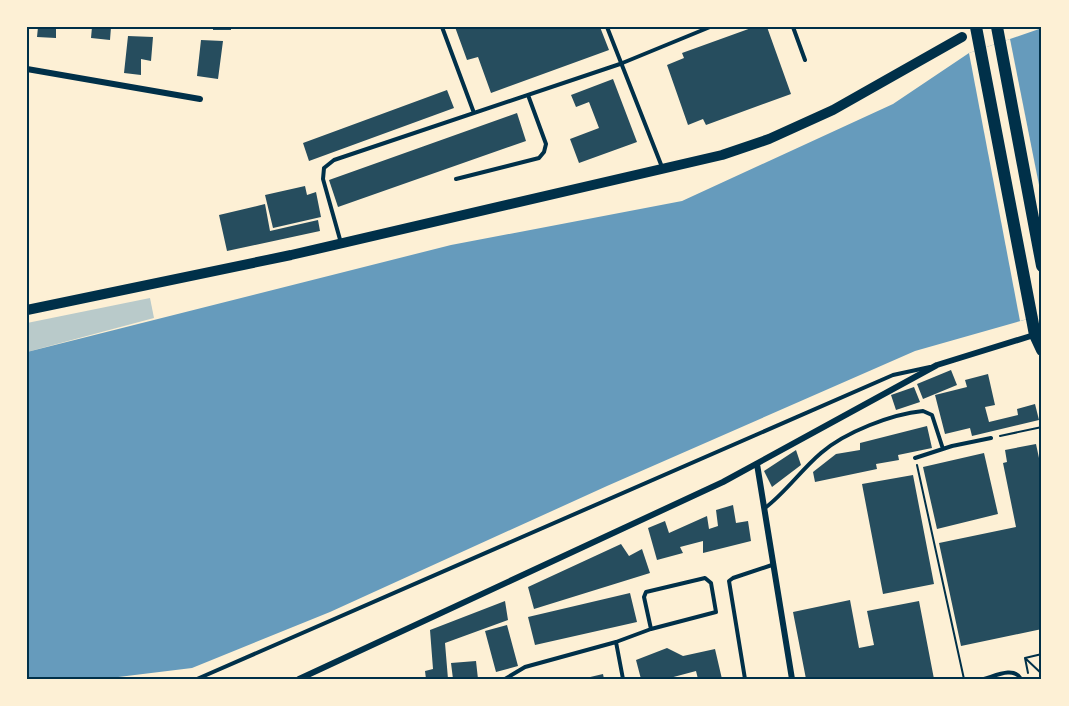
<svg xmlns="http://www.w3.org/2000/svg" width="1069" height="706" viewBox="0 0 1069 706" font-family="'Open Sans',sans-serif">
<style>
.green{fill:#b9caca}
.water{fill:#669bbc}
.pier{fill:#fdf0d5}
.building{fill:#264d5e}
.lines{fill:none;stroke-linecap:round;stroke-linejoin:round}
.path{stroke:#003049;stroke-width:2}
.service{stroke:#003049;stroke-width:4}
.minor{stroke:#003049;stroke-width:6}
.secondary{stroke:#003049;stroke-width:10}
.primary{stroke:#003049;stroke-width:12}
.neatline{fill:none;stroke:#003049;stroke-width:2}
</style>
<rect width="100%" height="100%" fill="#fdf0d5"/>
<path class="green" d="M150,298L154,318L27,352V323Z"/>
<path class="water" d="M1042,28V315L915,351L607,486L330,612L192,668L102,679H27V352L451,245L682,201L893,104L969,53Z"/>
<path class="pier" d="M1010,39L1042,200V315L1020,321L969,53Z"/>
<path class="building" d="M38,27H56V38L37,37Z
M92,27H111L110,40L91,38Z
M213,27H231V30H213Z
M455,27H600L609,50L491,93L478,57L467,60Z
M754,27H767L791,94L706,125L703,119L688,125L667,65L684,58L682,53Z
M128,36L153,37L151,61L141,59V75L124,73Z
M201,40L223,41L218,79L197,76Z
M613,79L637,142L579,163L570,139L599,128L589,102L576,107L571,95Z
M447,90L454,108L309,161L303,143Z
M517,113L526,141L338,207L329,180Z
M305,186L307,195L316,192L321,217L273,228L265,195Z
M265,204L270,231L318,220L320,231L227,251L219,215Z
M951,370L957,385L923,399L917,384Z
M988,374L995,405L985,407L989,422L1018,415L1017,409L1035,404L1039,420L972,436L970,428L945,434L935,395L967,387L965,380Z
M914,387L920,402L896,410L891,395Z
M927,426L932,448L898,455L899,460L876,464L877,469L815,482L813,472L836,454L860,450V443Z
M1036,444L1042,472V629L961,646L939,543L1016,527L1003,463L1007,462L1005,450Z
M796,450L801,465L772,487L764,471Z
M984,453L998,514L937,529L923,467Z
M913,475L934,584L883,594L862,484Z
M733,505L736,523L748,521L751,541L703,553V541L680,547L683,553L657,560L648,528L665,521L669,533L707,516L709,529L718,526L716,510Z
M621,544L629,556L642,549L650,573L534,609L528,587Z
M630,593L637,622L535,645L528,617Z
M850,600L859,648L874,645L867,611L919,601L934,679H806L793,612Z
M505,601L508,620L445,643L448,679H426L425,671L433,669L430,630Z
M507,625L518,666L496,672L485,631Z
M667,648L683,656L715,649L722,679H698L696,671L666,679H641L636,660Z
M476,661L478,679H453L451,663Z
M603,674L604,679H586V678Z"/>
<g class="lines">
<path class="path" d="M1000,436L1042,427
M917,465L964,679
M1025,658L1042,674
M1028,673L1025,658L1042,654"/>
<path class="service" d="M442,27L474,113
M607,27L662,167
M793,27L805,60
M456,179L539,158L544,152L546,144L528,95
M341,243L323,179L324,168L334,160L620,64L710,27
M915,458L952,446L991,438
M765,508C786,492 801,470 821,453C845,432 892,414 923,411L932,415L943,449
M705,578L711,583L716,612L651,629L644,597L646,592Z
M616,642L623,679
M197,679L893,375L930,367
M505,679L525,667L616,642L651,629
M745,679L729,581L733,578L772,565
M984,679C995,676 1014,666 1021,679"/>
<path class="minor" d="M27,69L200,99
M757,464L792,679
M299,679L723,482L937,365L1034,335"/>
<path class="secondary" d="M27,310L291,255L722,155L769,139L833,110L962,37"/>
<path class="primary" d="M976,27L1032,319L1035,335L1042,350
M997,27L1042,266"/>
</g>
<rect width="1069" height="706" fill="none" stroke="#fdf0d5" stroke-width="57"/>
<rect x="28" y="28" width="1012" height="650" class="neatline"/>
</svg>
